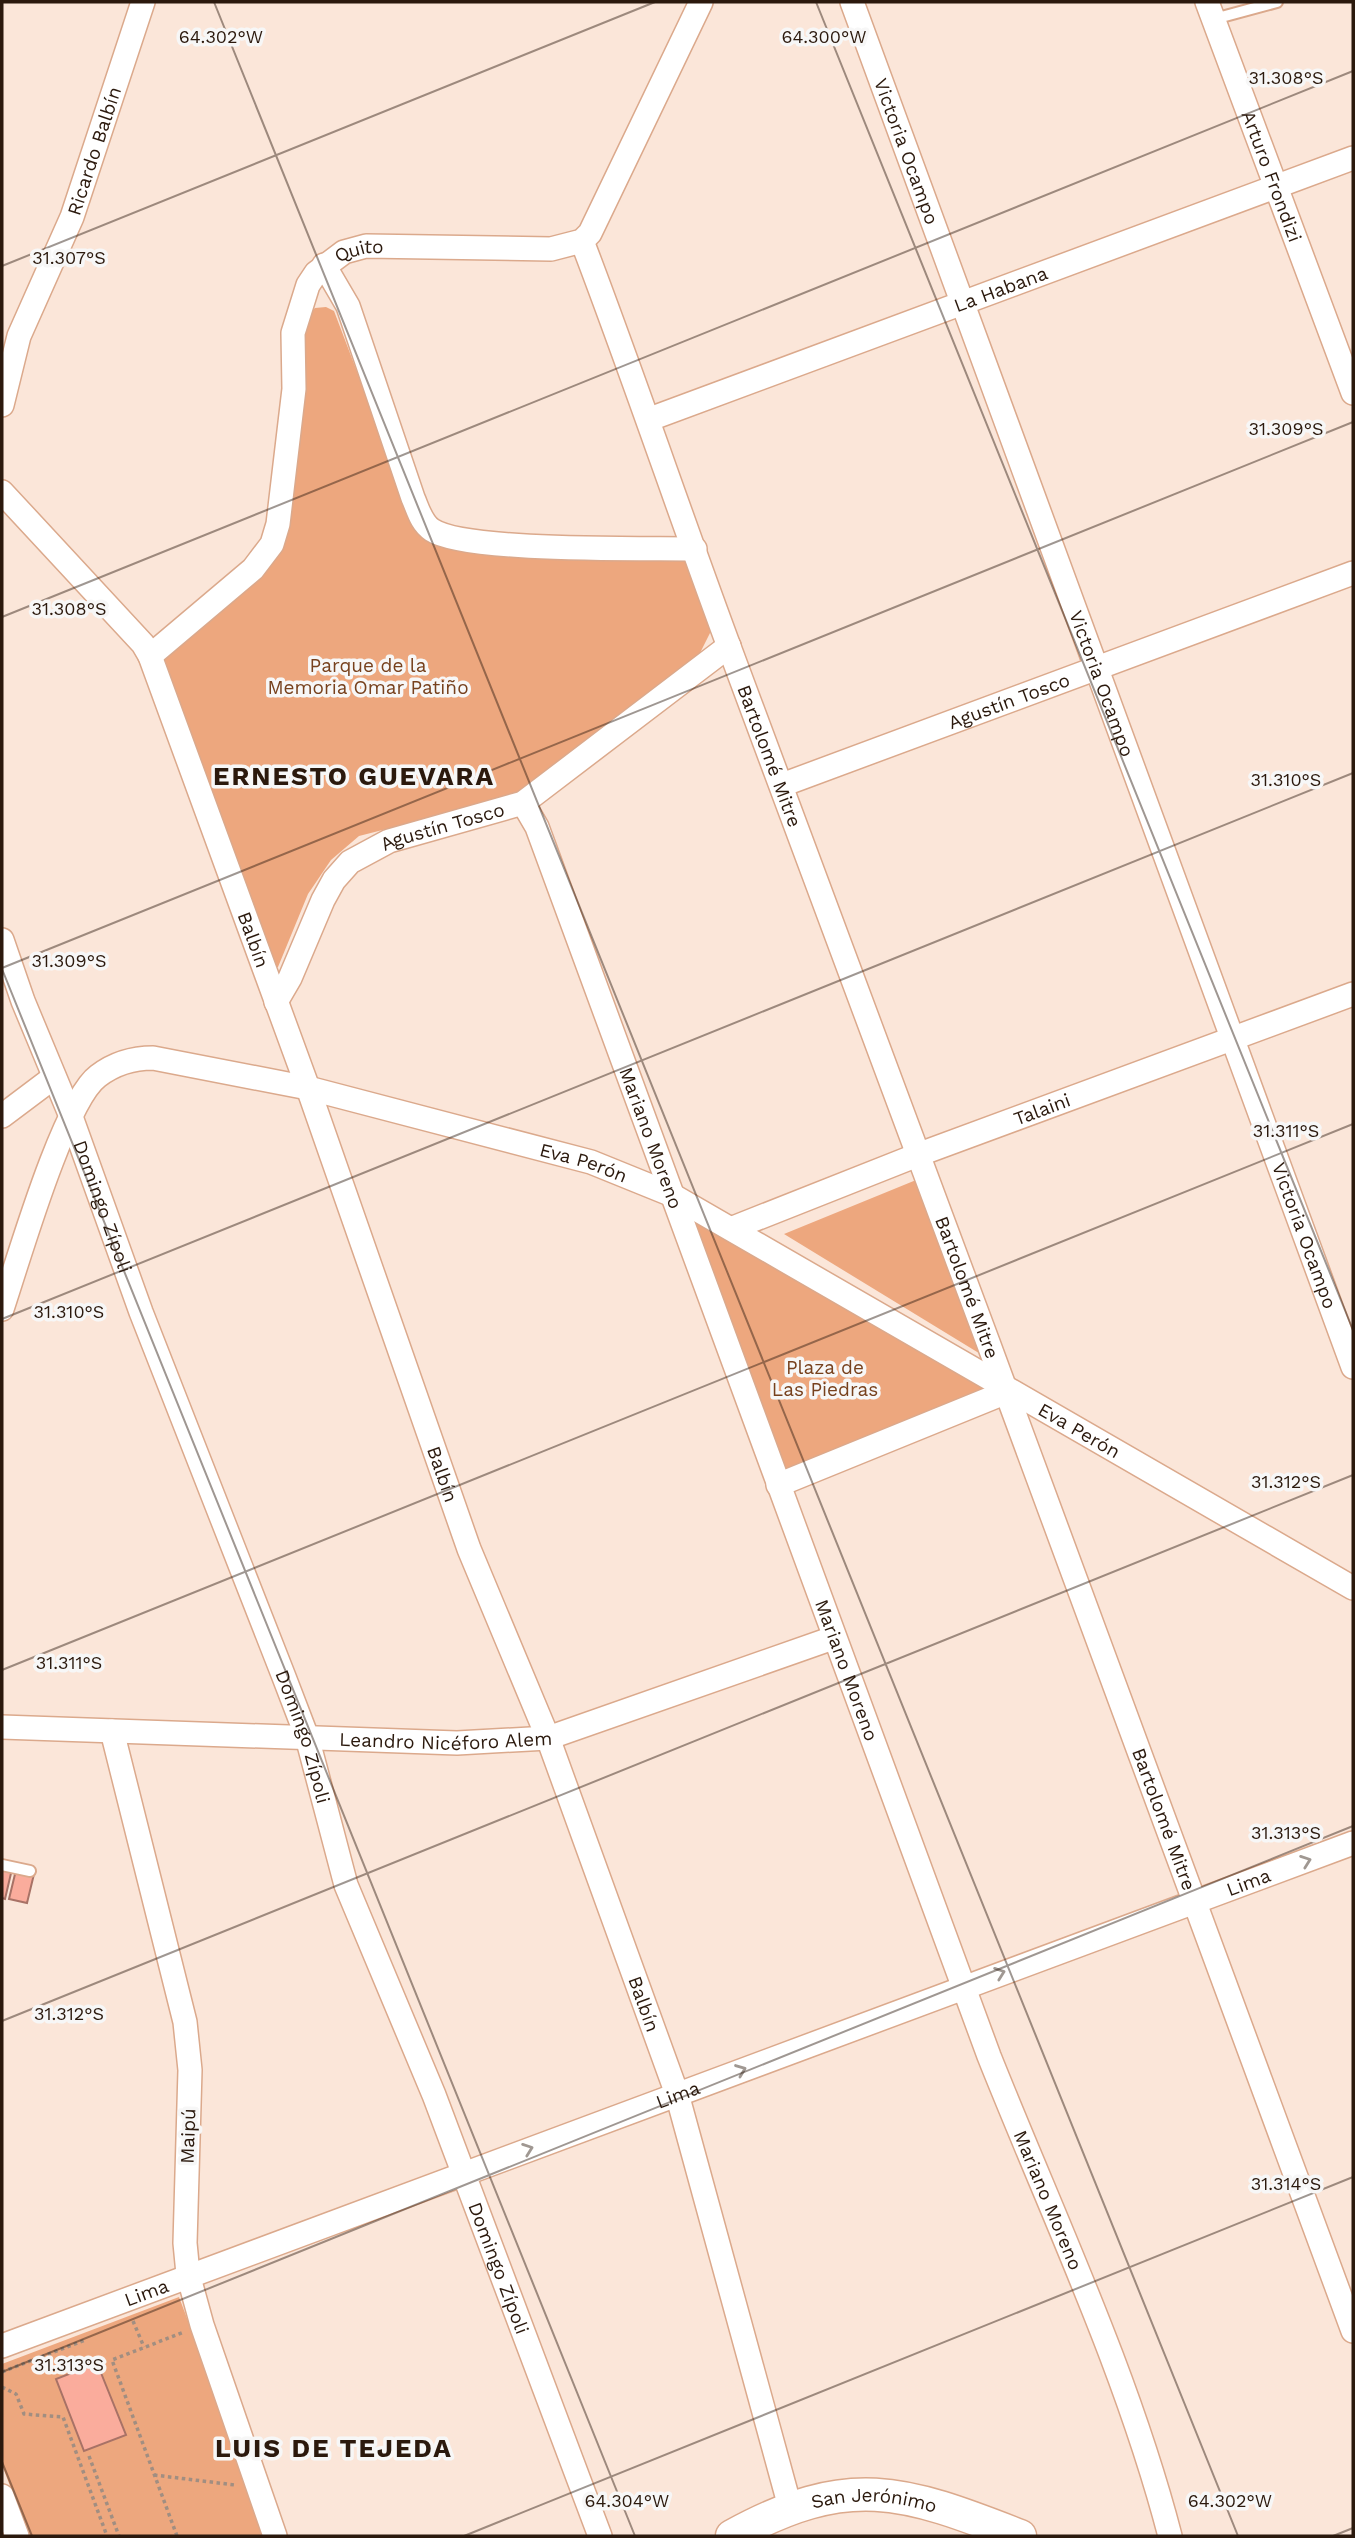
<svg xmlns="http://www.w3.org/2000/svg" width="1355" height="2538" viewBox="0 0 1355 2538" font-family="'Work Sans',sans-serif">
<style>
.green{fill:#eda77e}
.building{fill:#faac9c;stroke:#a87266;stroke-width:2}
.lines{fill:none;stroke-linecap:round;stroke-linejoin:round}
.service-casing{stroke:#dba98c;stroke-width:14}
.minor-casing{stroke:#dba98c;stroke-width:26}
.secondary-casing{stroke:#dba98c;stroke-width:35}
.path{stroke:#a18e81;stroke-width:3.5;stroke-dasharray:3.5 3.5;stroke-linecap:butt}
.service{stroke:#fff;stroke-width:10}
.minor{stroke:#fff;stroke-width:23}
.secondary{stroke:#fff;stroke-width:32}
.oneway{stroke:#a09892}
.ticks{fill:none;stroke:#2b190d;stroke-width:2;stroke-opacity:0.45}
.labels{text-anchor:middle;dominant-baseline:central;stroke-width:7;stroke-linejoin:round;paint-order:stroke}
.street-label{font-size:19px;fill:#2b190d;stroke:#f7f7f7}
.park-label{font-size:19px;fill:#77411d;stroke:#f7f7f7}
.district-label{font-size:26px;font-weight:bold;letter-spacing:2px;fill:#2b190d;stroke:#f7f7f7}
.ticks-label{font-size:18px;text-anchor:middle;fill:#2b190d;stroke:#f7f7f7;stroke-width:7;stroke-linejoin:round;paint-order:stroke}
</style>
<rect width="100%" height="100%" fill="#fbe6d9"/>
<path class="green" d="M326,307L334,311L416,527L689,561L712,629L698,657L533,783L508,798L359,836L331,860L308,894L278,967H275L163,662C198,616 249,584 286,539L305,317L315,308Z
M921,1178L987,1358L784,1234Z
M670,1194L1009,1391L778,1485Z
M179,2297L269,2536H29L2,2465V2364Z"/>
<path class="building" d="M2,1867L12,1869L5,1899L2,1898Z
M16,1870L34,1874L27,1903L9,1899Z
M97,2363L126,2435L84,2451L56,2379Z"/>
<g class="lines">
<g class="service-casing">
<path id="service" d="M1214,19L1277,2
M2,1865L30,1871"/>
</g>
<g class="minor-casing">
<g id="minor">
<path id="s1" d="M852,2L1353,1367"/>
<path id="s2" d="M1207,2L1353,393"/>
<path id="s3" d="M582,241C634,377 680,515 731,652C940,1211 1147,1771 1353,2331"/>
<path d="M324,265L348,306L413,498C418,509 421,523 432,530C465,552 645,548 695,549"/>
<path id="s4" d="M2,405L19,336L72,217L143,2"/>
<path id="s5" d="M650,419L1353,158"/>
<path id="s6" d="M2,492L143,644L150,656L308,1088L469,1549L548,1738L677,2094L790,2507"/>
<path id="s7" d="M150,656L253,569L272,544L278,524L294,389L293,333L308,285L316,273L344,252L366,246L551,249L582,241L590,233L701,2"/>
<path id="s8" d="M782,785L1353,573"/>
<path id="s9" d="M523,803L537,827L989,2056C1052,2214 1127,2371 1170,2536"/>
<path id="s10" d="M2,940L23,1001L70,1114L141,1312L284,1677L307,1737L346,1885L434,2095L600,2536"/>
<path id="s11" d="M276,1002L290,978L323,900L334,880L350,862L389,841L523,803L729,646"/>
<path d="M2,1116L54,1077"/>
<path id="s12" d="M733,1228L920,1154L1353,994"/>
<path id="s13" d="M2,1309C18,1261 64,1101 98,1076C115,1063 133,1058 153,1058L308,1088L591,1162L670,1194L1353,1588"/>
<path d="M778,1485L1009,1391"/>
<path id="s14" d="M2,1727L457,1743L548,1738L833,1638"/>
<path d="M112,1731L185,2022L190,2070L185,2243L188,2274L202,2325L275,2536"/>
<path id="s15" d="M2,2346L1353,1843"/>
<path d="M2,2496L17,2536"/>
</g>
</g>
<g class="secondary-casing">
<g id="secondary">
<path id="s16" d="M732,2536C849,2472 902,2490 1020,2536"/>
</g>
</g>
<path class="path" d="M133,2321L144,2347
M2,2372L85,2340
M2,2387L16,2394L24,2414L63,2417L107,2536
M89,2456L119,2536
M154,2475L235,2485
M177,2536L112,2360L184,2332"/>
<use href="#service" class="service"/>
<use href="#minor" class="minor"/>
<use href="#secondary" class="secondary"/>
</g>
<defs><path id="oneway-chevron" d="M-2-3.5L2.5 0L-2 3.5" fill="none" stroke-width="1.6" stroke-linecap="round" stroke-linejoin="round" transform="scale(1.75)"/></defs>
<g class="oneway">
<use href="#oneway-chevron" transform="translate(1306 1861) rotate(-20)"/>
<use href="#oneway-chevron" transform="translate(1000 1973) rotate(-20)"/>
<use href="#oneway-chevron" transform="translate(741 2070) rotate(-21)"/>
<use href="#oneway-chevron" transform="translate(528 2149) rotate(-20)"/>
</g>
<path class="ticks" d="M214,2L1238,2536M816,2L1353,1330M2,266L655,2M2,617L1353,71M2,968L1353,422M2,969L635,2536M2,1319L1353,773M2,1670L1353,1124M2,2021L1353,1475M2,2372L1353,1826M2,2462L32,2536M464,2536L1353,2177M1333,2536L1353,2528"/>
<g class="labels">
<g class="street-label">
<text stroke="none"><textPath href="#s4" startOffset="271">Ricardo Balbín</textPath></text>
<text stroke="none"><textPath href="#s1" startOffset="159">Victoria Ocampo</textPath></text>
<text stroke="none"><textPath href="#s2" startOffset="186">Arturo Frondizi</textPath></text>
<text stroke="none"><textPath href="#s7" startOffset="494">Quito</textPath></text>
<text stroke="none"><textPath href="#s5" startOffset="374">La Habana</textPath></text>
<text stroke="none"><textPath href="#s1" startOffset="726">Victoria Ocampo</textPath></text>
<text stroke="none"><textPath href="#s8" startOffset="242">Agustín Tosco</textPath></text>
<text stroke="none"><textPath href="#s3" startOffset="548">Bartolomé Mitre</textPath></text>
<text stroke="none"><textPath href="#s11" startOffset="259">Agustín Tosco</textPath></text>
<text stroke="none"><textPath href="#s6" startOffset="523">Balbín</textPath></text>
<text stroke="none"><textPath href="#s12" startOffset="331">Talaini</textPath></text>
<text stroke="none"><textPath href="#s9" startOffset="359">Mariano Moreno</textPath></text>
<text stroke="none"><textPath href="#s13" startOffset="756">Eva Perón</textPath></text>
<text stroke="none"><textPath href="#s10" startOffset="285">Domingo Zípoli</textPath></text>
<text stroke="none"><textPath href="#s1" startOffset="1314">Victoria Ocampo</textPath></text>
<text stroke="none"><textPath href="#s3" startOffset="1115">Bartolomé Mitre</textPath></text>
<text stroke="none"><textPath href="#s13" startOffset="1321">Eva Perón</textPath></text>
<text stroke="none"><textPath href="#s6" startOffset="1090">Balbín</textPath></text>
<text stroke="none"><textPath href="#s9" startOffset="926">Mariano Moreno</textPath></text>
<text stroke="none"><textPath href="#s14" startOffset="444">Leandro Nicéforo Alem</textPath></text>
<text stroke="none"><textPath href="#s10" startOffset="852">Domingo Zípoli</textPath></text>
<text stroke="none"><textPath href="#s3" startOffset="1682">Bartolomé Mitre</textPath></text>
<text stroke="none"><textPath href="#s15" startOffset="1330">Lima</textPath></text>
<text stroke="none"><textPath href="#s6" startOffset="1657">Balbín</textPath></text>
<text stroke="none"><textPath href="#s15" startOffset="721">Lima</textPath></text>
<text transform="translate(188 2136) rotate(-88)">Maipú</text>
<text stroke="none"><textPath href="#s9" startOffset="1493">Mariano Moreno</textPath></text>
<text stroke="none"><textPath href="#s10" startOffset="1419">Domingo Zípoli</textPath></text>
<text stroke="none"><textPath href="#s15" startOffset="154">Lima</textPath></text>
<text stroke="none"><textPath href="#s16" startOffset="150">San Jerónimo</textPath></text>
</g>
<g class="park-label">
<text x="368" y="665">Parque de la<tspan x="368" dy="22">Memoria Omar Patiño</tspan></text>
<text x="825" y="1367">Plaza de<tspan x="825" dy="22">Las Piedras</tspan></text>
</g>
<g class="district-label">
<text x="354" y="776">ERNESTO GUEVARA</text>
<text x="334" y="2448">LUIS DE TEJEDA</text>
</g>
</g>
<g class="ticks-label">
<text x="221" y="43">64.302°W</text>
<text x="824" y="43">64.300°W</text>
<text x="1286" y="84">31.308°S</text>
<text x="69" y="264">31.307°S</text>
<text x="1286" y="435">31.309°S</text>
<text x="69" y="615">31.308°S</text>
<text x="1286" y="786">31.310°S</text>
<text x="69" y="967">31.309°S</text>
<text x="1286" y="1137">31.311°S</text>
<text x="69" y="1318">31.310°S</text>
<text x="1286" y="1488">31.312°S</text>
<text x="69" y="1669">31.311°S</text>
<text x="1286" y="1839">31.313°S</text>
<text x="69" y="2020">31.312°S</text>
<text x="1286" y="2190">31.314°S</text>
<text x="69" y="2371">31.313°S</text>
<text x="627" y="2507">64.304°W</text>
<text x="1230" y="2507">64.302°W</text>
</g>
<rect width="1355" height="2538" fill="none" stroke="#2b190d" stroke-width="7"/>
</svg>
